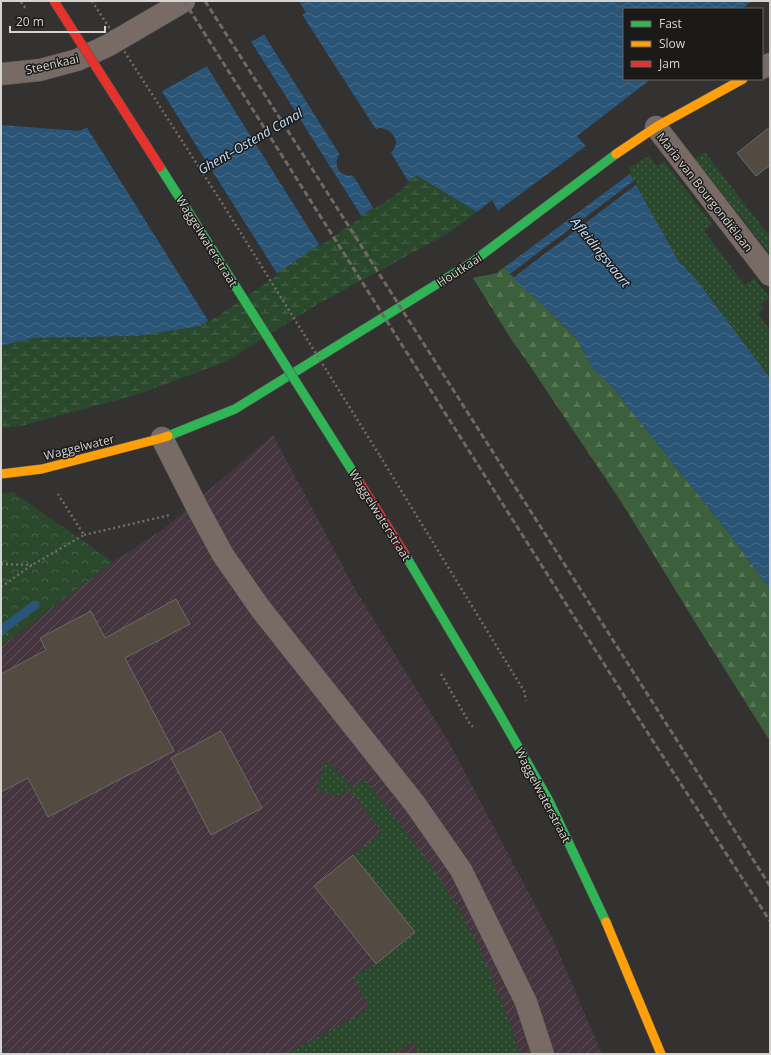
<svg xmlns="http://www.w3.org/2000/svg" width="771" height="1055" viewBox="0 0 771 1055" font-family="'Open Sans',sans-serif">
<style>
.industrial{fill:url(#industrial-furrows)}
.grass{fill:url(#grass-dots)}
.forest{fill:url(#forest-firs)}
.wetland{fill:url(#wetland-marsh)}
.park{fill:url(#park-crowns)}
.water{fill:url(#water-waves);fill-rule:evenodd}
.pier{fill:#343230}
.lines{fill:none;stroke-linecap:round;stroke-linejoin:round}
.stream{stroke:#2a5577;stroke-width:9}
.building{fill:#534b42;stroke:#6c6a69}
.street-casing{stroke:#504f4e;stroke-width:23}
.fast-casing{stroke:#504f4e;stroke-width:10}
.slow-casing{stroke:#504f4e;stroke-width:10}
.jam-casing{stroke:#504f4e;stroke-width:10}
.path{stroke:#756c68;stroke-width:2.5;stroke-dasharray:2 3;stroke-linecap:butt}
.street{stroke:#786b66;stroke-width:22}
.fast{stroke:#30b455;stroke-width:9}
.slow{stroke:#ff9f0a;stroke-width:9}
.jam{stroke:#e5322d;stroke-width:9}
.rail{stroke:#6f6864;stroke-width:3;stroke-dasharray:6 3;stroke-linecap:butt}
.fast-bridge-casing{stroke:#504f4e;stroke-width:10;stroke-linecap:butt}
.jam-bridge-casing{stroke:#504f4e;stroke-width:10;stroke-linecap:butt}
.path-bridge{stroke:#756c68;stroke-width:2.5;stroke-dasharray:2 3;stroke-linecap:butt}
.fast-bridge{stroke:#30b455;stroke-width:9}
.jam-bridge{stroke:#e5322d;stroke-width:9}
.labels{text-anchor:middle;dominant-baseline:central;stroke-width:3;stroke-linejoin:round;paint-order:stroke}
.street-label{font-size:12px;fill:#d6d4d1;stroke:#1c1a19}
.water-label{font-size:13px;font-style:italic;fill:#c4e0f8;stroke:#1c1a19}
</style>
<defs>
<pattern id="industrial-furrows" width="10" height="10" patternUnits="userSpaceOnUse"><rect width="10" height="10" fill="#44353e"/><path d="M-1 1l2-2M0 10L10 0M9 11l2-2" fill="none" stroke="#5e5159"/></pattern>
<pattern id="grass-dots" width="8" height="8" patternUnits="userSpaceOnUse"><rect width="8" height="8" fill="#2a482b"/><path d="M2 2h.1M6 6h.1" fill="none" stroke="#486249" stroke-width="1.8" stroke-linecap="round"/></pattern>
<pattern id="forest-firs" width="22" height="20" patternUnits="userSpaceOnUse"><rect width="22" height="20" fill="#3d603c"/><path d="M5 1l3.5 6h-7zM16 11l3.5 6h-7z" fill="#587657"/></pattern>
<pattern id="wetland-marsh" width="20" height="14" patternUnits="userSpaceOnUse"><rect width="20" height="14" fill="#2a482b"/><path d="M1 5h8M5 5V1M11 12h8M15 12V8" fill="none" stroke="#486249"/></pattern>
<pattern id="park-crowns" width="20" height="18" patternUnits="userSpaceOnUse"><rect width="20" height="18" fill="#2a482b"/><path d="M2 6a3 3 0 1 1 6 0M12 15a3 3 0 1 1 6 0" fill="none" stroke="#486249"/></pattern>
<pattern id="water-waves" width="16" height="10" patternUnits="userSpaceOnUse"><rect width="16" height="10" fill="#2a5577"/><path d="M0 5q4-4 8 0t8 0" fill="none" stroke="#486d89"/></pattern>
</defs>
<rect width="100%" height="100%" fill="#343230"/>
<path class="industrial" d="M273,435L356,591L450,744L552,937L602,1054H1V646L113,562L165,528Z"/>
<path class="grass" d="M705,152L770,237V254L695,159Z
M649,156L657,166L664,161L712,224L704,231L745,285L754,278L770,298L760,305L764,309L758,314L770,330V378L696,279L678,260L627,169Z
M326,760L352,788L364,778C395,818 428,857 454,901C483,948 502,1001 520,1054H419L413,1042L392,1054H286L363,1013L367,1008V1003L353,977L376,964L415,932L353,855L382,832L350,790L338,796L316,789Z"/>
<path class="forest" d="M504,267L548,310L578,340L592,368L610,384L633,413L728,532L759,574L770,589V741L695,622L622,503L526,360L511,339L473,278L497,273Z"/>
<path class="wetland" d="M416,175L477,212L449,233L318,304L225,362L139,394L21,426L1,428V346L33,338L137,336L393,194Z"/>
<path class="park" d="M13,492L113,562L1,646V494Z"/>
<path class="water" d="M299,1H752L741,9H624V79H651L577,136L597,159L627,169L678,260L696,279L770,378V589L759,574L728,532L633,413L610,384L592,368L578,340L548,310L519,284L504,267L501,217L492,200L477,212L416,175L393,194L200,326L137,336L33,338L1,346V125L79,131L148,99L285,23L306,13ZM379,128C385,128 389,130 393,135C403,148 386,157 376,163C370,167 364,171 357,174C351,176 345,177 340,172C335,166 336,157 341,152C347,145 366,135 375,130Z"/>
<path class="pier" d="M301,13L377,131L343,152L340,155L263,33Z
M250,40L362,217L320,246L206,65Z
M161,90L278,275L209,322L86,126L147,97Z
M587,145L598,157L627,167L631,173L502,269L499,218L496,212Z
M390,151L409,183L394,196L374,209L352,174L357,173Z
M635,180L637,184L514,277L510,274Z"/>
<g class="lines">
<path class="stream" d="M1,630L35,605"/>
</g>
<path class="building" d="M770,127V165L756,176L737,153Z
M176,599L190,624L125,658L174,751L48,817L28,778L1,792V674L46,650L40,638L91,611L105,638Z
M221,731L262,808L211,835L171,758Z
M353,855L415,932L376,964L314,886Z"/>
<g class="lines">
<g class="street-casing">
<path id="street" d="M762,68L770,64
M1,74L40,70L77,60L109,45L184,1
M656,127L770,275
M162,438L198,509L223,555L260,608L415,804L461,870L526,1002L543,1054"/>
</g>
<g class="fast-casing">
<path id="fast" d="M168,436L235,409L471,263L616,154
M404,553L496,708L548,799L606,922"/>
</g>
<g class="slow-casing">
<path id="slow" d="M616,154L656,127L743,79
M1,474L42,469L162,438L168,436
M606,922L661,1054"/>
</g>
<g class="jam-casing">
<path id="jam" d="M353,472L404,553"/>
</g>
<path class="path" d="M21,1V2
M380,456L524,691L526,701
M84,535L170,515
M1,564L32,565
M1,587L32,565L84,535L58,494
M441,674L470,724L474,728"/>
<use href="#street" class="street"/>
<use href="#fast" class="fast"/>
<use href="#slow" class="slow"/>
<use href="#jam" class="jam"/>
<path class="rail" d="M184,1L651,738L770,921
M205,1L669,728L770,886"/>
<g class="fast-bridge-casing">
<path id="fast-bridge" d="M160,167L353,472"/>
</g>
<g class="jam-bridge-casing">
<path id="jam-bridge" d="M54,1L160,167"/>
</g>
<path class="path-bridge" d="M92,1L222,203L380,456
M21,2L26,9"/>
<use href="#fast-bridge" class="fast-bridge"/>
<use href="#jam-bridge" class="jam-bridge"/>
</g>
<g class="labels">
<g class="street-label">
<text transform="translate(52 64) rotate(-13)">Steenkaai</text>
<text transform="translate(705 192) rotate(52)">Maria van Bourgondiëlaan</text>
<text transform="translate(207 241) rotate(58)">Waggelwaterstraat</text>
<text transform="translate(459 270) rotate(-33)">Houtkaai</text>
<text transform="translate(79 447) rotate(-14)">Waggelwater</text>
<text transform="translate(380 515) rotate(58)">Waggelwaterstraat</text>
<text transform="translate(543 795) rotate(62)">Waggelwaterstraat</text>
</g>
<g class="water-label">
<text transform="translate(250 141) rotate(-30)">Ghent–Ostend Canal</text>
<text transform="translate(601 252) rotate(51)">Afleidingsvaart</text>
</g>
</g>
<rect width="771" height="1055" fill="none" stroke="#d6d4d1" stroke-width="4"/>
<rect x="623" y="8" width="140" height="72" fill="#1c1a19" stroke="#666463"/>
<rect x="631" y="21" width="20" height="6" fill="#30b455" stroke="#666463"/>
<text x="659" y="28" font-size="12" fill="#d6d4d1">Fast</text>
<rect x="631" y="41" width="20" height="6" fill="#ff9f0a" stroke="#666463"/>
<text x="659" y="48" font-size="12" fill="#d6d4d1">Slow</text>
<rect x="631" y="61" width="20" height="6" fill="#e5322d" stroke="#666463"/>
<text x="659" y="68" font-size="12" fill="#d6d4d1">Jam</text>
<path d="M10 26v6h95v-6" fill="none" stroke="#d6d4d1" stroke-width="2"/>
<text x="16" y="26" font-size="12" fill="#d6d4d1" stroke="#1c1a19" stroke-width="3" paint-order="stroke">20 m</text>
</svg>
